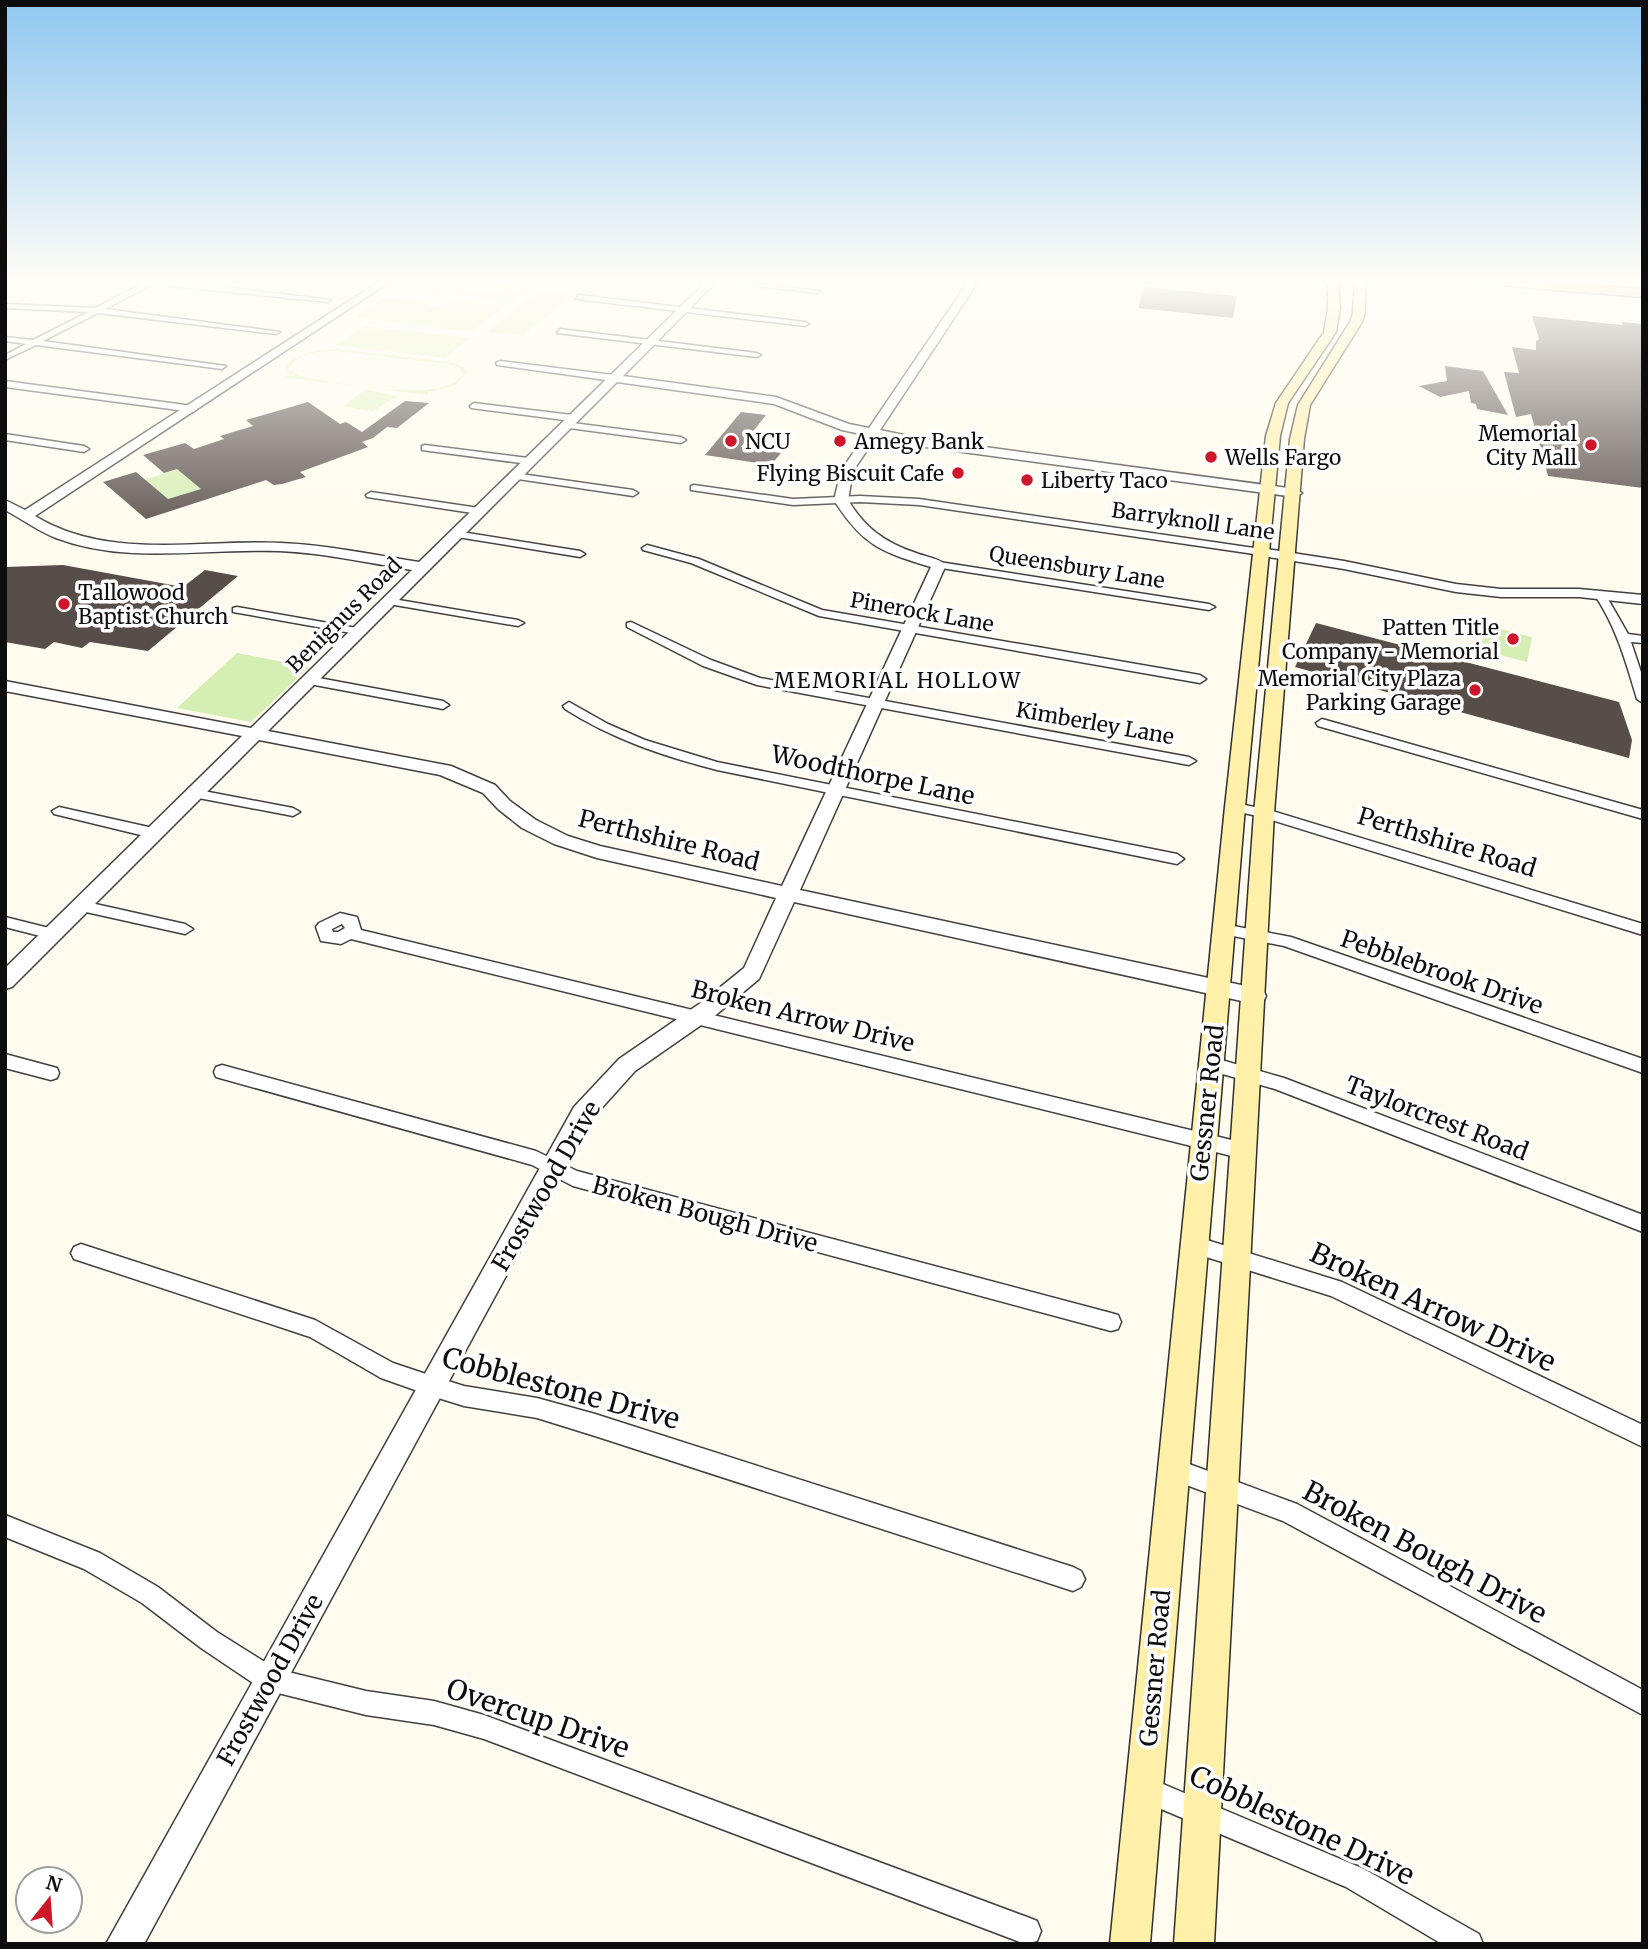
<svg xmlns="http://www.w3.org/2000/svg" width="1648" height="1949" viewBox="0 0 1648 1949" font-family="Merriweather,serif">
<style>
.green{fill:#d5eeb3}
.pitch{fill:#e7f4c6;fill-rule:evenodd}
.building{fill:#574d49}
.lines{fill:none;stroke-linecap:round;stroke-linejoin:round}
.minor-casing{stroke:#404040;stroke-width:3}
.tertiary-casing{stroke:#404040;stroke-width:3}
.secondary-casing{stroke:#2f2f2f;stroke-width:3}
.motorway-casing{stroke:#1e1e1e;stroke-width:3}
.minor{fill:#fff;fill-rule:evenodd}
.tertiary{fill:#fff;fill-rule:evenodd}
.secondary{fill:#fff0a9;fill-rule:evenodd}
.motorway{fill:#ff934c;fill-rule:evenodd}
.poi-dot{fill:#cd162a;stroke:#fff;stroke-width:2.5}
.labels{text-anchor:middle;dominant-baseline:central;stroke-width:7;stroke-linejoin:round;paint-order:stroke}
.far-poi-label{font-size:21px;fill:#0d0d0d;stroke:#fff;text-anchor:start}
.far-street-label{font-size:21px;fill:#0d0d0d;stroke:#fff}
.far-neighbourhood-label{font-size:21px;letter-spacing:2px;fill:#0d0d0d;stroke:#fff}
.street-label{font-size:24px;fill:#0d0d0d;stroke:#fff}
.near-street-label{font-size:28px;fill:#0d0d0d;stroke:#fff}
</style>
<rect width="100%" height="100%" fill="#fffbee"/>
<path class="green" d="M179,469L201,489L165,500L148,482L143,480Z
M1498,628L1532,637L1527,662L1481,650L1472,657L1464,651L1445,647L1481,642L1483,637L1497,635Z
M237,653L309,667L251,722L177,708Z"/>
<path class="pitch" d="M413,279H543L515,300L506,301L403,289L402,286Z
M544,286L578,290L523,336L487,332Z
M384,297L423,301L431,307L464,301L506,306L475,329L466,331L358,318L356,315Z
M364,326L470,338L445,358L336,345Z
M336,349L451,362L463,367L467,373L455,385L428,392V395L284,377L290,375L286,367C296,352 319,350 336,349ZM335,351L449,364L460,368L463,374C448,406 332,382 302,377L289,369C295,353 320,351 335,351Z
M368,390L396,396L372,412L343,406L362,392Z"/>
<path class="building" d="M1144,287L1237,296L1233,318L1138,308Z
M1532,316L1623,325L1621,322L1643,324V488L1548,476L1531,414L1516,417L1504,372L1519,373L1512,347L1536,350V341L1539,339Z
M1445,366L1483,371L1508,415L1477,409L1476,404L1471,403L1469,391L1440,397L1419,386L1447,381Z
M405,401L429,403L397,428L387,427L373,438L362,442L368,447L300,472L306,477L282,484L274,485L266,480L146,519L103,482L136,472L168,499L201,489L177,469L164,473L143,455L185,443L194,449L224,439L220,436L253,426L246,420L308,402L340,424L346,422L362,432Z
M741,412L766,415L741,447L781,453L771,465L705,455Z
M63,565L183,587L205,570L238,576L148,651L90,642L82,648L54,642L45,649L5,642V567Z
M1316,623L1619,702L1632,740L1629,758L1295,667Z"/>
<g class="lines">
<g class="minor-casing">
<path id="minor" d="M123,279H158L331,300L327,302L153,284L105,309L280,332L276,334L98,313L43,341L226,366L222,369L36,345L5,360V355L26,344L5,341V337L33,340L88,312L5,308V304L95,308L144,283Z
M698,279H720L820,291L816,293Z
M579,295L805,322L809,324L805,326L576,299Z
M560,329L757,353L761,355L757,357L557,333Z
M500,361L613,375L617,378L613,381L497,365L496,363Z
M5,381L193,406L197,409L193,412L5,387Z
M474,403L572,415L576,418L572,421L471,408L470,406Z
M565,422L681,437L686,440L681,443L562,427V423Z
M5,434L84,446L89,449L84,452L5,440Z
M425,445L528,458L533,461L528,464L422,450V446Z
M514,473L633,490L638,493L633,496L511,478L509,476Z
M694,485L793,499L860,496L919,499L1261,549L1266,552L1261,555L919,505L860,502L793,505L691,490V486Z
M371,492L479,508L484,511L479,514L367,497L366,495Z
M455,531L580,551L585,554L580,557L451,536L450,534Z
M647,545L699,559L822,610L1200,675L1206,679L1200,683L819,616L691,563L643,550L642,548Z
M939,562L1209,604L1215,607L1209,610L935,567V563Z
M1596,592H1604L1628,634L1643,636V643L1631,642L1643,678V703L1637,699C1626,662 1616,626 1594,594Z
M387,598L518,620L524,623L518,626L383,603V599Z
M237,607L357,628L363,631L357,634L233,612V608Z
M631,622L711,660L760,678L1189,757L1196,761L1189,765L757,685L703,666L627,627V623Z
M308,676L443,701L449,705L443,709L304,683V677Z
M569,702L608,724L645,740L717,762L1177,854L1184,859L1177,864L717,770C663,756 612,739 565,709L563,706Z
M1322,719L1643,810V819L1318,726L1316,723Z
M193,789L293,808L300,812L293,816L188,796L186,793Z
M1235,803L1269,810L1643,924V935L1262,817L1230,810L1228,807Z
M59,807L153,828L160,833L153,838L54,814L52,811Z
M82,901L185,924L193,929L185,934L77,910L75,906L77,902Z
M340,913L357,917L361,930L1244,1143L1250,1146L1253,1151L1250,1156L1244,1159L351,939L341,944L321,941L316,927L319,923ZM342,924L345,928L338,932H333L332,929Z
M5,917L57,930L60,934L52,939L5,927Z
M1223,924L1291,937L1643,1059V1073L1284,946L1218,933L1215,929Z
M5,1054L57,1068L59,1073L57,1078L51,1080L5,1068Z
M1211,1057L1284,1078L1643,1215V1232L1275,1089L1205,1069L1203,1064L1205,1059Z
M222,1065L536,1151L577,1171L1111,1313L1118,1315L1121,1322L1118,1329L1111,1331L573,1186L532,1165L216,1077L214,1072L216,1067Z
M1194,1236L1342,1282L1643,1425V1447L1331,1296L1187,1251L1184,1245L1187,1239Z
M81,1244L315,1320L393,1363L432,1376L464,1386L537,1398L595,1414L1073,1567L1081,1571L1085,1579L1081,1587L1073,1591L595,1436L537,1418L464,1406L432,1396L381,1378L310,1337L74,1259L71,1253L74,1247Z
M1173,1458L1297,1504L1643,1690V1715L1283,1521L1165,1477L1162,1469L1165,1461Z
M5,1515L100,1553L158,1587L217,1632L276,1669L366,1691L434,1701L484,1715L1027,1917L1037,1921L1041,1931L1037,1941L1025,1944L484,1739L434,1725L366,1715L262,1689L201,1648L142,1603L84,1569L5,1537Z
M1144,1776L1364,1869L1479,1934L1483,1944H1442L1346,1887L1135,1798L1131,1789L1135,1780Z"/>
</g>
<g class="tertiary-casing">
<path id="tertiary" d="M383,279H394L35,516C109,561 199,539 281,543C328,545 374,555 419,562L709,279H719L623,376L776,397L849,424L869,428L970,279H980L880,430L918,438L1295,489L1302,493L1295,497L918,446L876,437L853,471L848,500C865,528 884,542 916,553C926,557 939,558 946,565L800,890L1255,988L1263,990L1266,996L1263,1002L1255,1004L794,902L759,979L717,1014L635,1071L590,1121L144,1944H106L574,1107L619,1059L702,1002L744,968L776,898L597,858L554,844L522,828L498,809L483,793L440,775L259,740L12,987L5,989V968L242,736L5,691V681L251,728L412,570C368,563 324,553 279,551C206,548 127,565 56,538C38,531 22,519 5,510V500L25,510ZM617,382L774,404L842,430L865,435L841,471L834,500C862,545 881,552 931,567L782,886L600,846L568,836L536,820L510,801L495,785L451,766L268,731Z
M1261,548L1344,561L1456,584L1501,589H1579L1643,595V604L1579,597H1501L1456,592L1344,569L1256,555V549Z"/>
</g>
<g class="secondary-casing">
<path id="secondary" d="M1328,279H1338L1340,308L1336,332L1288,403L1280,436L1245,807L1150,1944H1110L1225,807L1266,436L1276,403L1324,332L1328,308Z
M1355,279H1365V313L1362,322L1310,405L1304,439L1274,813L1214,1944H1174L1254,813L1290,439L1298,405L1350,322L1353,313Z
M1461,279H1499L1580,286L1585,289L1580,292L1466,282Z"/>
</g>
<g class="motorway-casing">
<path id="motorway" d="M1558,283L1643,289V297L1553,290L1551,287Z"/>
</g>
<use href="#minor" class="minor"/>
<use href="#tertiary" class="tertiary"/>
<use href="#secondary" class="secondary"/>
<use href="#motorway" class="motorway"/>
</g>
<linearGradient id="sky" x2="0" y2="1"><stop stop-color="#90c7f0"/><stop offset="0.51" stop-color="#fffdf7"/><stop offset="1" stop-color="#fffdf7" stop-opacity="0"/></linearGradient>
<rect width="1648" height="552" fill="url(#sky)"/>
<g class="poi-dot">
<circle cx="731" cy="441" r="7"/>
<circle cx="840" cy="441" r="7"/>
<circle cx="1591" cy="445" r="7"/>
<circle cx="1211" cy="457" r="7"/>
<circle cx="958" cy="473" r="7"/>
<circle cx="1027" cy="480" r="7"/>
<circle cx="64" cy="604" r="7"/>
<circle cx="1513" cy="639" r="7"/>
<circle cx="1475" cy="690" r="7"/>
</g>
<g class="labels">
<g class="far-poi-label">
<text x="1577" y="433" text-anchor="end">Memorial<tspan x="1577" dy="24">City Mall</tspan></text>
<text x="745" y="441">NCU</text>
<text x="854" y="441">Amegy Bank</text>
<text x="1225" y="457">Wells Fargo</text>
<text x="944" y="473" text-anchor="end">Flying Biscuit Cafe</text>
<text x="1041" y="480">Liberty Taco</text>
<text x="78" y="592">Tallowood<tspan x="78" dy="24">Baptist Church</tspan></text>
<text x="1499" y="627" text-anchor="end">Patten Title<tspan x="1499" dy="24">Company - Memorial</tspan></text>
<text x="1461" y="678" text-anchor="end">Memorial City Plaza<tspan x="1461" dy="24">Parking Garage</tspan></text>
</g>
<g class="far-street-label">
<text transform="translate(1193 521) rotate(8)">Barryknoll Lane</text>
<text transform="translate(1077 567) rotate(9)">Queensbury Lane</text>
<text transform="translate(922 612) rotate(10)">Pinerock Lane</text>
<text transform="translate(344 615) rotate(-45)">Benignus Road</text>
<text transform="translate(1095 723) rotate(10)">Kimberley Lane</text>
</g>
<g class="far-neighbourhood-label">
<text x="898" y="680">MEMORIAL HOLLOW</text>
</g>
<g class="street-label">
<text transform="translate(873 775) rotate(12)">Woodthorpe Lane</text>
<text transform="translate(669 840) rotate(14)">Perthshire Road</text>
<text transform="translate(1447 842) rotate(17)">Perthshire Road</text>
<text transform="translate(1442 972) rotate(19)">Pebblebrook Drive</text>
<text transform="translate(803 1016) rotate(14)">Broken Arrow Drive</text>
<text transform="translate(1207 1103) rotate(-84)">Gessner Road</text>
<text transform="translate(1437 1118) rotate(21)">Taylorcrest Road</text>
<text transform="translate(546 1186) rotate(-60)">Frostwood Drive</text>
<text transform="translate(705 1214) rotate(15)">Broken Bough Drive</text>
<text transform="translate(1155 1668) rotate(-85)">Gessner Road</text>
<text transform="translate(270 1680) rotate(-61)">Frostwood Drive</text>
</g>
<g class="near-street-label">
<text transform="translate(1433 1307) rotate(25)">Broken Arrow Drive</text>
<text transform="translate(561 1388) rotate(15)">Cobblestone Drive</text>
<text transform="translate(1425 1552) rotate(28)">Broken Bough Drive</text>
<text transform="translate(538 1718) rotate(19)">Overcup Drive</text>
<text transform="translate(1302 1825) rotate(25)">Cobblestone Drive</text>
</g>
</g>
<rect width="1648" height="1949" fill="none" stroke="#0d0d0d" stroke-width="14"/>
<g transform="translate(49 1900) rotate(17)"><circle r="33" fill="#ffffff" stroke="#9e9e9e" stroke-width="2"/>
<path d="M0-5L12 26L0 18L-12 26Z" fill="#cd162a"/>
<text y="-10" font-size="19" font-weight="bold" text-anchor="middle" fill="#0d0d0d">N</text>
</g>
</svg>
